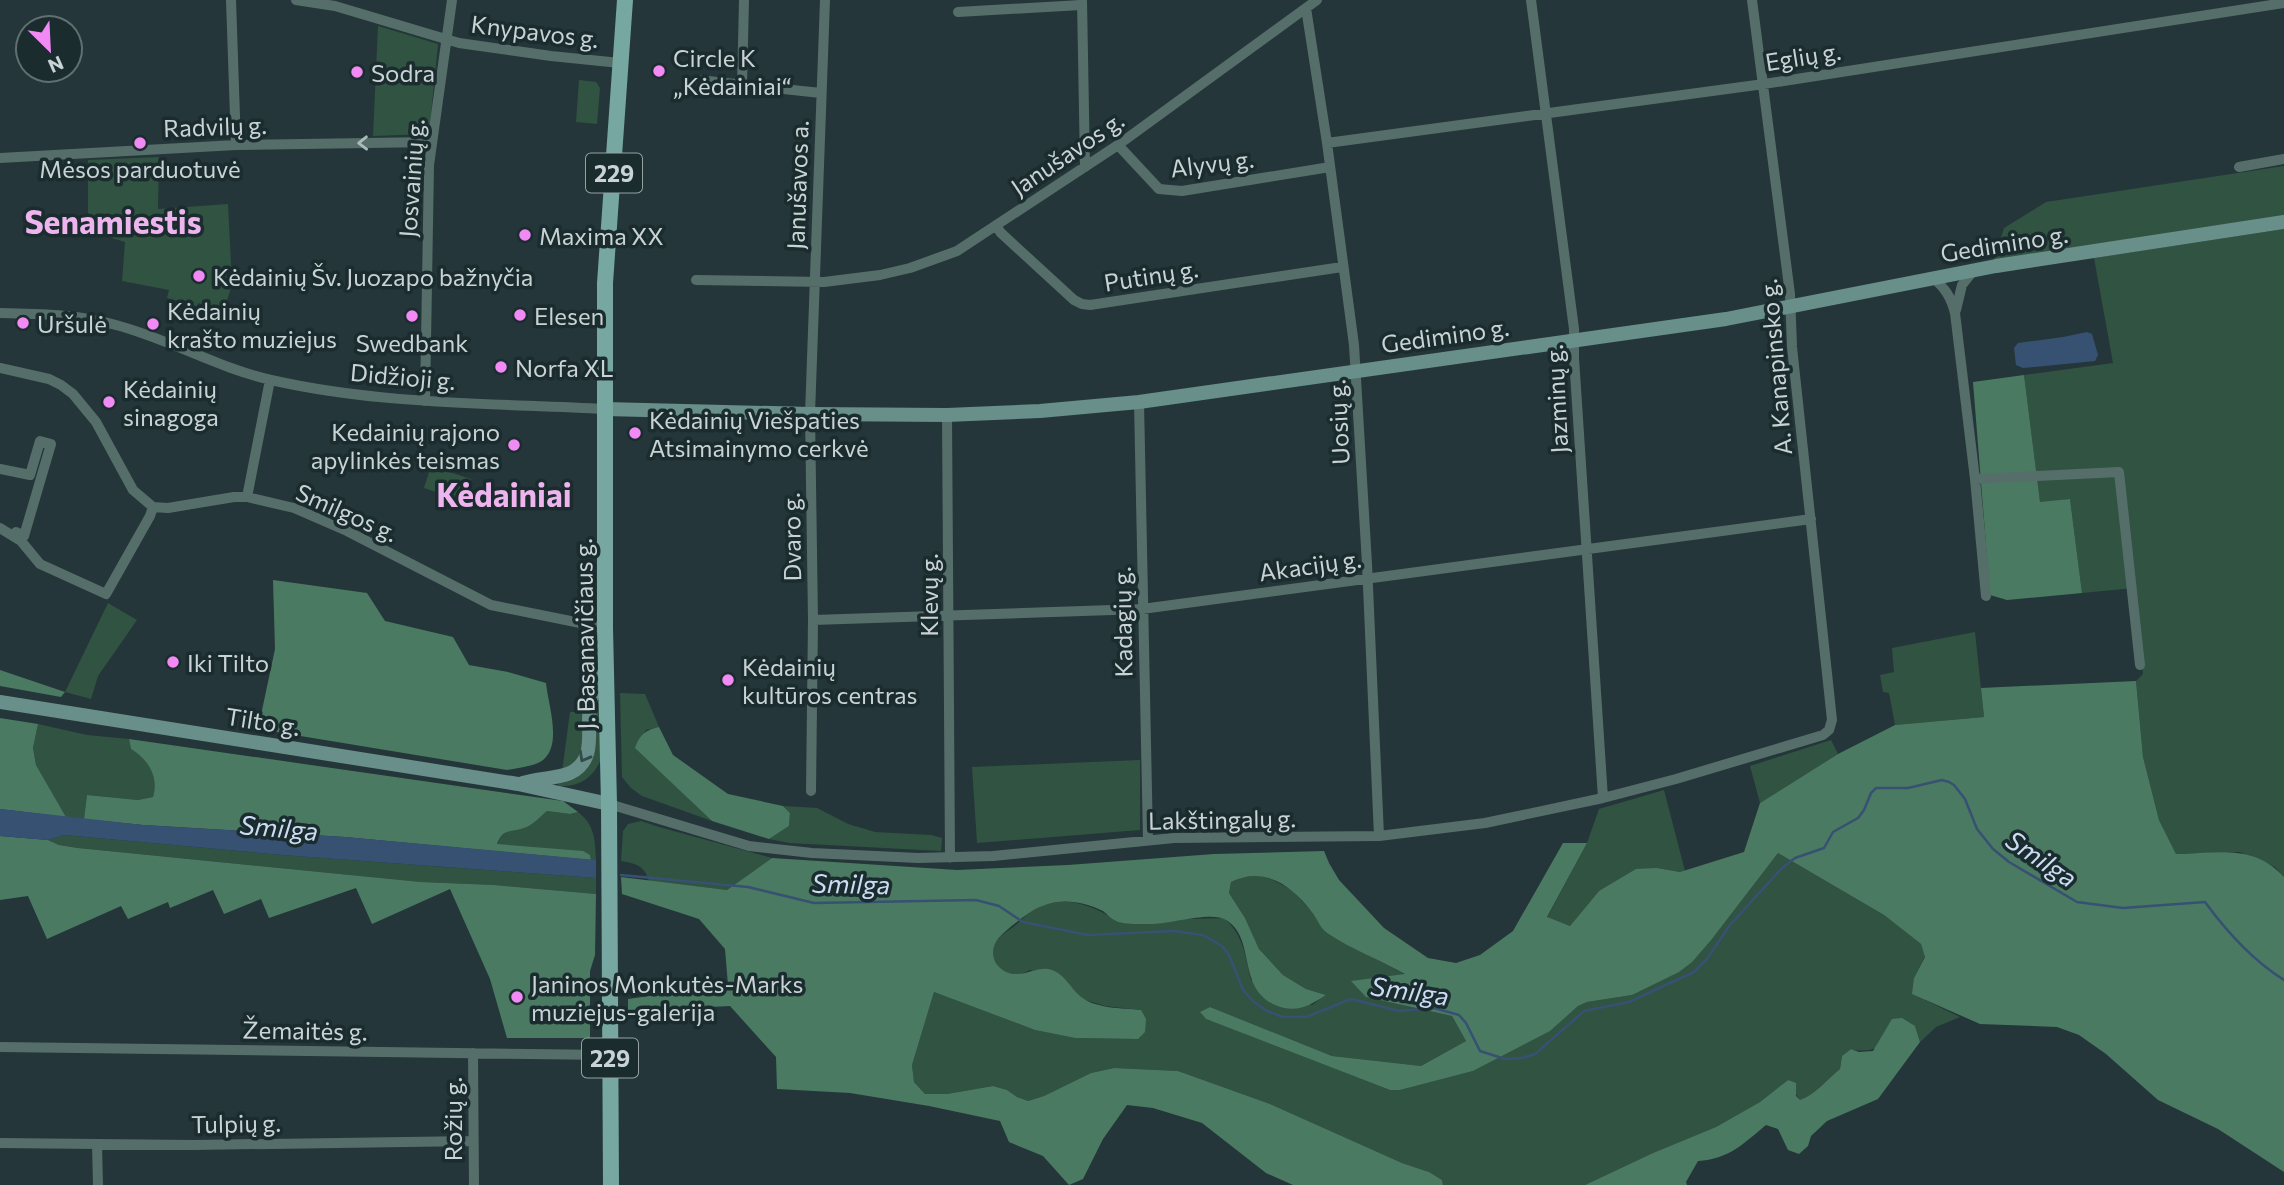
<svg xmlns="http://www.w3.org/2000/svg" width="2284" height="1185" viewBox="0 0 2284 1185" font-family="Commissioner,sans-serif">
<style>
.green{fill:#315342}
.forest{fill:#4b7a62}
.water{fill:#375172}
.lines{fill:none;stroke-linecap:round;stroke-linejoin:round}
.stream{stroke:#375172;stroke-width:2.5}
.street{stroke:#566e6a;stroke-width:10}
.secondary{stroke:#688f89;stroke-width:14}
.primary{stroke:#76a8a1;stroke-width:16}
.oneway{stroke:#acbaba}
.oneway2{stroke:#324a4a}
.poi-dot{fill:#f18af4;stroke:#1b2c2f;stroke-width:2.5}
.labels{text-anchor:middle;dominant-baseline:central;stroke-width:7;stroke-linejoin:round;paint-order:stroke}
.shield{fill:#1b2c2f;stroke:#95a1a3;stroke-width:2}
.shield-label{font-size:23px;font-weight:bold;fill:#c9d3d5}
.street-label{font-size:24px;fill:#c9d3d5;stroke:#1b2c2f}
.poi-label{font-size:24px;fill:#c9d3d5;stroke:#1b2c2f;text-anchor:start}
.water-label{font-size:26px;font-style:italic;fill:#cbdcf4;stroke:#1b2c2f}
.district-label{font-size:32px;font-weight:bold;fill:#edb4ee;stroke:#1b2c2f}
</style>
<rect width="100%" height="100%" fill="#243639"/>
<path class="green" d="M378,26L438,44L429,134L373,136Z
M579,80L596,82L600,88L597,124L576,122Z
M159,157L158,209L228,204L232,284L223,314L211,310L212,307L198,303L197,306L167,298L169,290L122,281L125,242L88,231V160Z
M2284,166V222L1994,260L2004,228L2046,202Z
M2284,229V877L2275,867L2240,852L2176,854L2159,820L2143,757L2136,681L2143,674L2134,588L2082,593L2070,499L2040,503L2024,375L2113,363L2094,258Z
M431,466L471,479L464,501L424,488Z
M108,603L137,620L98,676L91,699L65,692Z
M1975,632L1984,717L1895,725L1889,693L1883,692L1880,675L1894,672L1892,648Z
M600,685L602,757C594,777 581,787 559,786L556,782L562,772L570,712H587Z
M620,693L645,694L659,727L646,730L636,748L712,821L642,796L631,788L622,777Z
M38,724L87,735L129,739L131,749C148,759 159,777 153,797L138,800L87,795L84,819L66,817L36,765L33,748Z
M1831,740L1838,754L1760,803L1750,766Z
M1140,760V830L977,843L972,767Z
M1664,790L1685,871L1680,872L1657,868L1599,891L1570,926L1547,918L1587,843L1599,809Z
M783,806L817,808L848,824L875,832L931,835L942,838L941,851L789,843L769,839L789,826L790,813Z
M547,811L570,814L578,812C595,825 595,840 596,860H591L590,855L497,845C503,828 510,833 524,828C532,826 541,816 547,811Z
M641,821L659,827L772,858L727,890L649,881C644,865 637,864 621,861L623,831L628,824Z
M64,835L282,855L596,878V894L494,885L421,882L78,848L59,845L48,840Z
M1778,853L1884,915L1921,944L1925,956L1914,978L1925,1000L1960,1017L1936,1027L1920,1042L1915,1026C1895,1038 1875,1056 1851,1049L1842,1056L1840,1069C1826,1080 1816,1093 1800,1101L1788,1080L1760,1102L1716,1127L1653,1153L1585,1185H1443L1442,1180L1429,1172L1402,1163L1270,1104L1178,1071L1114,1068L1091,1073L1044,1096L1028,1101L1017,1097L1007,1090L993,1086L947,1094H925L914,1082L912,1065L934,992L1035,1030L1075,1038L1137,1039L1141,1010L1105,1006L1082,999L1070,986L1030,970C1026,972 1023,974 1019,974C1001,976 986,958 996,942C1000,935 1011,929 1017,924C1022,919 1028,913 1034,909C1061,894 1093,904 1116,921L1224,918C1244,936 1245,955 1251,980L1312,1005L1326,995L1306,989L1283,975L1259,949L1245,918L1229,893L1231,882L1242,877L1263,875L1292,890L1312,912L1325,932L1406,975L1366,997L1452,1016L1466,1041L1421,1066L1332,1056L1210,1007L1201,1013L1206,1019L1390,1090H1400L1473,1071L1549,1031L1578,1006L1587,1002L1632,995L1712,939Z"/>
<path class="forest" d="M2024,375L2040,502L2070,499L2082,593L2007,600L1990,595L1973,382Z
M273,580L367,593L385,621L453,637L469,665L508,672L546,683C548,705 564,748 540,762C530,767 517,768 507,770L258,729L275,649Z
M0,670L65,692L61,697L0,686Z
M2136,681L2143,757L2159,820L2176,854C2216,854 2253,843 2284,877V1172L2218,1129L2158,1100L2106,1054L2079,1035L2057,1027L1980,1024L1912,994L1914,978L1925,957L1921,944L1884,915L1778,853L1712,939L1692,962L1679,972L1632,995L1587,1002L1578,1006L1550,1031L1473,1071L1400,1090H1390L1206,1019L1200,1012L1210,1007L1332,1056L1421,1066L1466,1041L1452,1016L1366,997L1351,981L1405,974C1380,960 1351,949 1327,933C1320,928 1317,918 1311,911C1291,885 1264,866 1231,882L1229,893L1245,918L1259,949L1283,975L1306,989L1326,995C1308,1007 1294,1014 1273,1004C1237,986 1256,938 1226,920C1212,911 1170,924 1153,924C1142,924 1125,925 1116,921C1111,919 1107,914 1103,911C1089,904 1072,900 1057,902C1049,903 1038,907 1032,911C1024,916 1000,934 996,942C987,958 1000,974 1017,974C1032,974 1043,963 1058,973C1066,978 1072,989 1080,996C1095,1009 1122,1008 1141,1010L1146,1019L1145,1032L1138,1039L1075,1038L1035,1030L934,992L912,1065L914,1082L925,1094H947L993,1086L1007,1090L1017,1097L1028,1101L1044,1096L1091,1073L1114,1068L1178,1071L1270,1104L1402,1163L1429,1172L1442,1180L1443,1185H1293L1266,1173L1202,1123L1153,1108L1127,1105L1103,1139L1083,1179L1069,1185L1043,1156L1009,1142L1000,1121L929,1106L850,1093L777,1089L776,1057L730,1006L628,1011V999L728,985L725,949L699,919L622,894L621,877L727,890L772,858L957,870L1068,865L1214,854L1324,851L1329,863L1339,880L1384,928L1428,958L1456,963L1480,955L1513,931L1563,843H1587L1547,917L1570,926L1599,891L1636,869L1657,868L1680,872L1744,852L1760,803L1838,754L1895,725L1984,717L1981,688Z
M0,718L38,724L33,748L36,765L66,817L0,809Z
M659,727L673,755L728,794L783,806L790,813L789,826L769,839L712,821L635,748C640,734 646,730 659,727Z
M129,739L563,801L578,812L570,814L547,811C541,816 532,826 524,828C510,833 503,828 497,844L583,851L590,855L591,860L345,837L143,825L84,819L87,795L138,800L153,797C159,777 148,759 131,749Z
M0,836L48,840L59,845L78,848L421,882L494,885L596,894L595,955L590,971V1038H507L490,979L450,889L372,924L356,888L269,918L261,899L224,914L213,890L170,908L168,902L128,919L121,906L47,939L28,896L0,900Z
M1902,1018L1915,1026L1920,1042L1878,1099L1827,1121L1811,1136L1808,1146L1799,1154L1788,1150L1778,1129L1766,1125C1743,1144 1729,1159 1698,1161L1686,1182L1687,1185H1585L1653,1153L1716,1127L1760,1102L1788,1080L1796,1083V1096L1800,1100C1816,1094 1826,1080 1840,1069L1842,1056L1851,1049L1859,1052L1873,1051L1892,1019Z"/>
<path class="water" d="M2087,332L2092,334L2098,355L2095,361L2023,368L2016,365L2014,348L2018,343L2063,337Z
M0,809L143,825L345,837L596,860V878L282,855L64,835L48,840L0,836Z"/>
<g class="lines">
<path class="stream" d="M621,875L748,887L814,903L976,900L999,906L1023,922L1088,935L1174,931L1203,935L1222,946L1229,955L1243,990L1254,1002L1267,1011L1283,1017H1306L1351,999L1399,1011L1434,1008L1459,1015L1466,1023L1480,1051L1505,1059L1522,1058L1535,1054L1584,1011L1629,1002L1694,972L1706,960L1730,925L1782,868L1795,858L1824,848L1833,832L1858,818L1864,810L1871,793L1876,788H1908L1942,780L1949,782L1954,785L1965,799L1977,829L1993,849L2009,862L2077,902L2123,908L2205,902C2227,932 2252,960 2284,980"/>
<path class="street" d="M231,0L236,145
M296,0L335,6L459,43L551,56L620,63
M1082,0L1085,167
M1531,0L1574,329V358L1603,798
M1306,8L1327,143L1354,345L1367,564L1379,836
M958,12L1081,5
M699,80L821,93
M742,86L744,0
M1327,143L1764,84L2284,3
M1118,145L1159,189L1182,191L1330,167
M0,158L236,145L432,142
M2239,167L2284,159
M996,226L1001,233L1074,300L1082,304L1090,305L1342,267
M1933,278C1945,288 1951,297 1955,313L1975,479L1986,596
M696,280L824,282L880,275L910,268L957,251L1118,145L1317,0
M1956,310L1962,285L1974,270
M0,313C39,314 78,314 116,325C169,339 218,368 271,380C381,405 494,403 605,409
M0,368L49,379L61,385L73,394L96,422L133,490L153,507L168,508L234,497H247L294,508L347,531L491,605L605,628
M425,401L429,165L452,0
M1139,402L1148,840
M947,415L950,858
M0,469L30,475L40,441L51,444L24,536L16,532
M1975,479L2119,472L2140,665
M247,497L270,380
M0,528L21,541L40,564L106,594L150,516L153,507
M813,620L1142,609L1811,519
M811,791L813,620L810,414L825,0
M609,804L749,846L812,853L918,858L993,856L1174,838L1379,836L1485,823L1603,798L1676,779L1823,735L1829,730L1832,720L1792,347L1790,294L1752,0
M0,1047L610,1055
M473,1053L474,1185
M0,1143L194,1145L473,1141
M97,1144L98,1185"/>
<path class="secondary" d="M605,409L810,414L947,415L1040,411L1139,402L1726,319L1996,266L2284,222
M0,702L518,784L609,804
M523,783C538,778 556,779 570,773C600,759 584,724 591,699C594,689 600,679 605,670"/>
<path class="primary" d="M611,1185L609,804L605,628V283L625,0"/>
</g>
<defs><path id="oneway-chevron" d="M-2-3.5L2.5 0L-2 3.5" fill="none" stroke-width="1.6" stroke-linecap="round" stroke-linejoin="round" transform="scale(1.75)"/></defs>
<use class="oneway" href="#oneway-chevron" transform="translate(363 143) rotate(179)"/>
<use class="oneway2" href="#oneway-chevron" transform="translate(584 757) rotate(119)"/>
<g class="poi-dot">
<circle cx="659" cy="71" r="7"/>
<circle cx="357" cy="72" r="7"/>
<circle cx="140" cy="143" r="7"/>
<circle cx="525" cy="235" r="7"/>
<circle cx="199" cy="276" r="7"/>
<circle cx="520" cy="315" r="7"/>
<circle cx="412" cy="316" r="7"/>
<circle cx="23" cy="323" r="7"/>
<circle cx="153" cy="324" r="7"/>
<circle cx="501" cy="367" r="7"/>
<circle cx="109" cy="402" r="7"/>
<circle cx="635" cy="433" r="7"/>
<circle cx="514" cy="445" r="7"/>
<circle cx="173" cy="662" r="7"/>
<circle cx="728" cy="680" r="7"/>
<circle cx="517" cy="997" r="7"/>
</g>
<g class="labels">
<g class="shield">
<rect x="586" y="153.5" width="56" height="39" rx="5"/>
<rect x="582" y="1038.5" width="56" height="39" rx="5"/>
</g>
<g class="shield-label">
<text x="614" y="173">229</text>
<text x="610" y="1058">229</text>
</g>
<g class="street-label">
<text transform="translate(535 31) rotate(7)">Knypavos g.</text>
<text transform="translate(1803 56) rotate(-9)">Eglių g.</text>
<text transform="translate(215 126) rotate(-2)">Radvilų g.</text>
<text transform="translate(1067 153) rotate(-34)">Janušavos g.</text>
<text transform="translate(1212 163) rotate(-7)">Alyvų g.</text>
<text transform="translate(411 178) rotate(-86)">Josvainių g.</text>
<text transform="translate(797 185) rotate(-88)">Janušavos a.</text>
<text transform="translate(2004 243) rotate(-9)">Gedimino g.</text>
<text transform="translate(1151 275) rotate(-9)">Putinų g.</text>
<text transform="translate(1445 335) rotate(-8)">Gedimino g.</text>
<text transform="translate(1775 367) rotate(-95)">A. Kanapinsko g.</text>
<text transform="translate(403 376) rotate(5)">Didžioji g.</text>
<text transform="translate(1556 399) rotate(-93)">Jazminų g.</text>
<text transform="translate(1338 422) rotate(-93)">Uosių g.</text>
<text transform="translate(347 512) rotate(24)">Smilgos g.</text>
<text transform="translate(791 537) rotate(-91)">Dvaro g.</text>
<text transform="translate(1310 565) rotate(-8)">Akacijų g.</text>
<text transform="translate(928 595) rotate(-90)">Klevų g.</text>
<text transform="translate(1122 622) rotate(-91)">Kadagių g.</text>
<text transform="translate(584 634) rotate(-91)">J. Basanavičiaus g.</text>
<text transform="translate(263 721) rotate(9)">Tilto g.</text>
<text transform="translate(1222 819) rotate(-1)">Lakštingalų g.</text>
<text transform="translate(305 1030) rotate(1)">Žemaitės g.</text>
<text transform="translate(452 1119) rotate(-90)">Rožių g.</text>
<text transform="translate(236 1123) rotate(-1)">Tulpių g.</text>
</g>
<g class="poi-label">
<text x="673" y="57">Circle K<tspan x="673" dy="28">„Kėdainiai“</tspan></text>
<text x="371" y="72">Sodra</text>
<text x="140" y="168" text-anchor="middle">Mėsos parduotuvė</text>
<text x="539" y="235">Maxima XX</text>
<text x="213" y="276">Kėdainių Šv. Juozapo bažnyčia</text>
<text x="167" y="310">Kėdainių<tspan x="167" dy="28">krašto muziejus</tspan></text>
<text x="534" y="315">Elesen</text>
<text x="37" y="323">Uršulė</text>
<text x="412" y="342" text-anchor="middle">Swedbank</text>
<text x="515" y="367">Norfa XL</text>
<text x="123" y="388">Kėdainių<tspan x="123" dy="28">sinagoga</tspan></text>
<text x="649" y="419">Kėdainių Viešpaties<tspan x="649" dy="28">Atsimainymo cerkvė</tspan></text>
<text x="500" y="431" text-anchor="end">Kedainių rajono<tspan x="500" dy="28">apylinkės teismas</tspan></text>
<text x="187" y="662">Iki Tilto</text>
<text x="742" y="666">Kėdainių<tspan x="742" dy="28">kultūros centras</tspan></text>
<text x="531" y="983">Janinos Monkutės-Marks<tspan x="531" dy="28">muziejus-galerija</tspan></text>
</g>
<g class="water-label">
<text transform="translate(279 827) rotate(5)">Smilga</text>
<text transform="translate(2042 858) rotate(34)">Smilga</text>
<text transform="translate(851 883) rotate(1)">Smilga</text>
<text transform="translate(1410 990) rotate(8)">Smilga</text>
</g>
<g class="district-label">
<text x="113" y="221">Senamiestis</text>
<text x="504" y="494">Kėdainiai</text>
</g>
</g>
<g transform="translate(49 49) rotate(156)"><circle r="33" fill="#1b2c2f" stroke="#616f71" stroke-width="2"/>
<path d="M0-5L12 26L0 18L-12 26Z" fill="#f18af4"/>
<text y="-10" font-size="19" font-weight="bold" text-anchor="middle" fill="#c9d3d5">N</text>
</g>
</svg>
